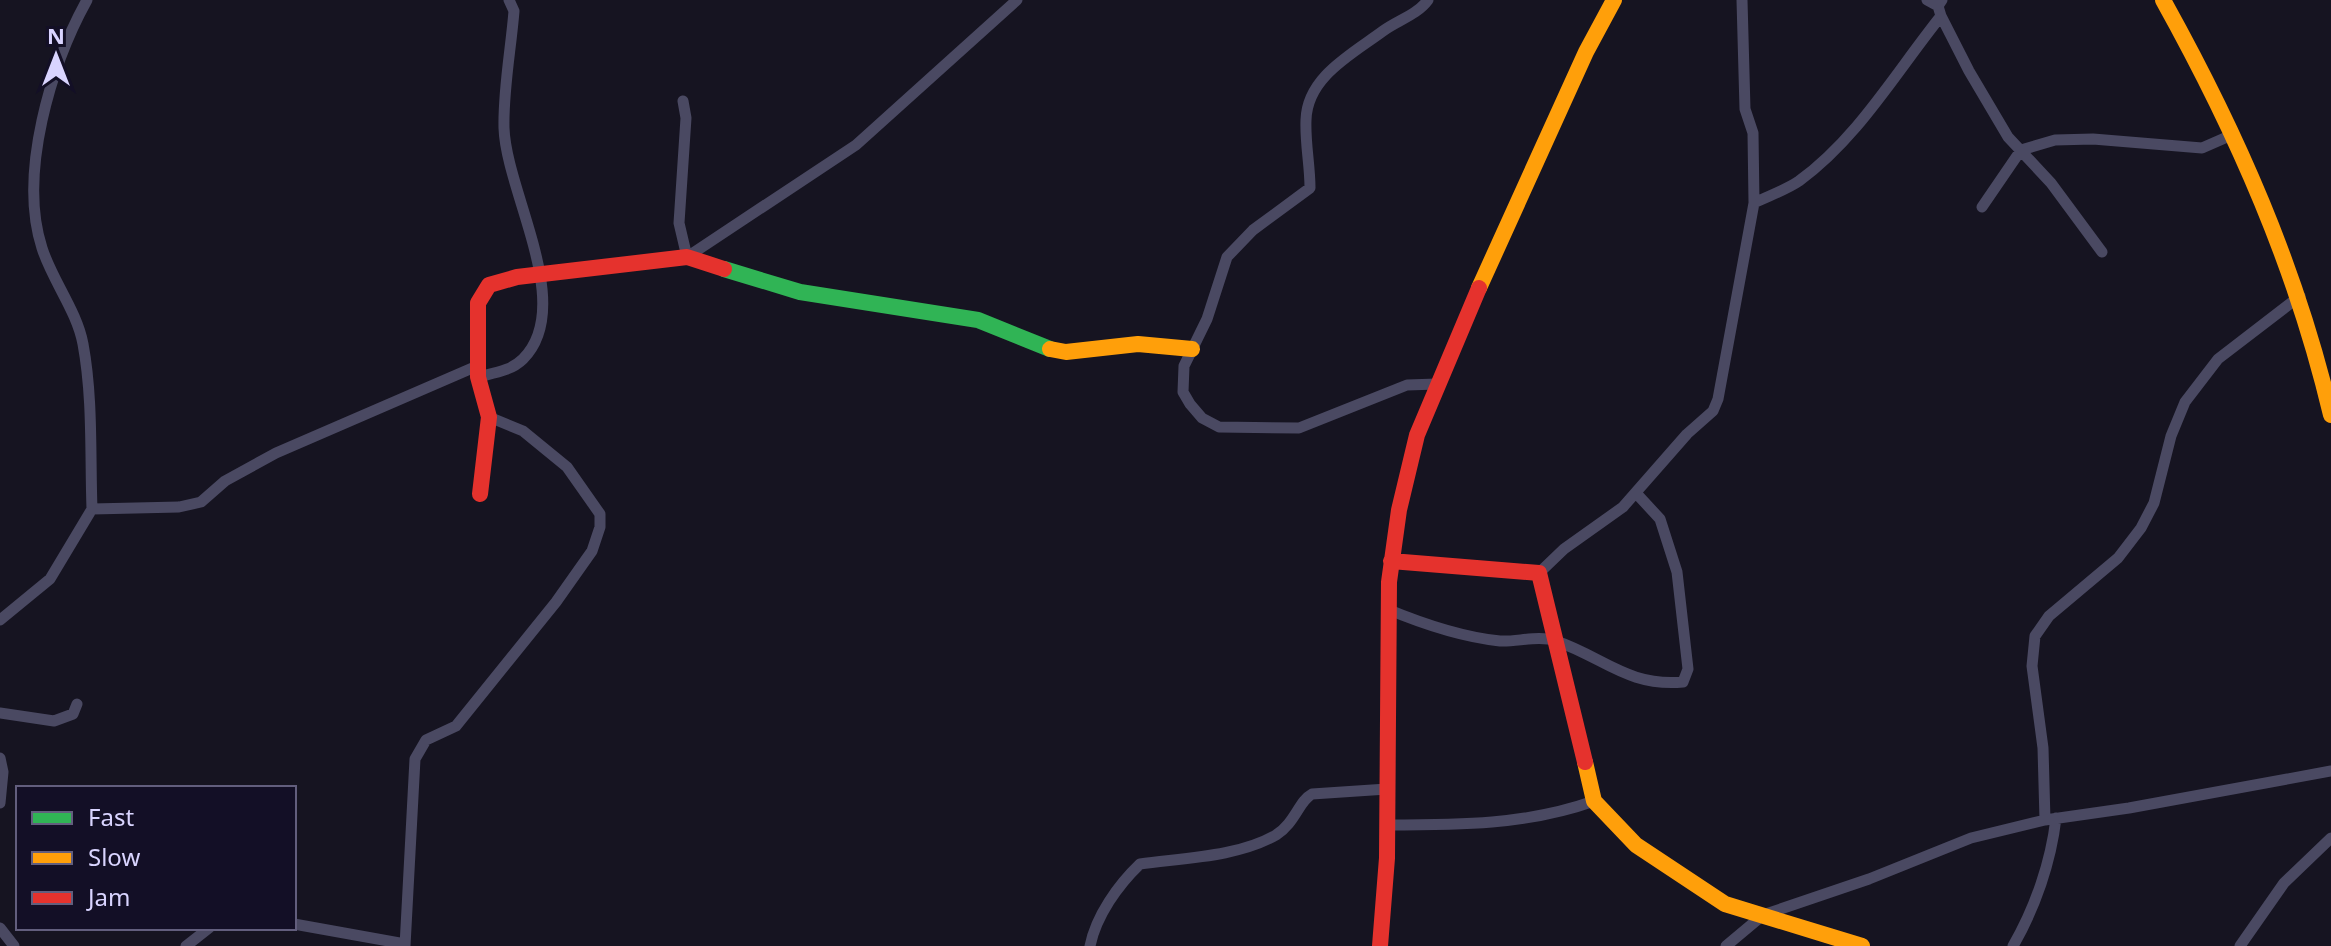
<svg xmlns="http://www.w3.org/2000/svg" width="2331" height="946" viewBox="0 0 2331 946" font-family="'Noto Sans',sans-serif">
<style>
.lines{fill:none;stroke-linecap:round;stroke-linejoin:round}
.street{stroke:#4a4962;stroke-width:11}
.fast{stroke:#30b455;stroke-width:16}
.slow{stroke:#ff9f0a;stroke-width:16}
.jam{stroke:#e5322d;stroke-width:16}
</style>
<rect width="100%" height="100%" fill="#161421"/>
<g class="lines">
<path class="street" d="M87,0C51,65 18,174 42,248C52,280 77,311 83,344C93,398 90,455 92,509
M1428,0C1417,15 1398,20 1383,31C1352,54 1307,77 1306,120C1305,143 1310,165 1310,188L1253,230L1227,257L1207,319L1184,366L1183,392L1190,404L1202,418L1219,427L1299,428L1407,385L1437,384
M1927,0L1938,6
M1942,0L1938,6L1941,16L1969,71L2008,137L2051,183L2102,252
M683,101L686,118L679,223L687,257L856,145L1017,0
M1754,203C1768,196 1786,190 1799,181C1858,138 1896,72 1941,16
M1982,207L2021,150L2055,140L2093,139L2202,148L2234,134
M478,377C493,373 511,371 523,359C576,306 506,192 504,128C503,90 511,49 514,11L509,0
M1539,573L1564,549L1623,507L1687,434L1713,411L1718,399L1754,203L1753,133L1745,109L1742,0
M1387,609C1423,624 1461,637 1500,641C1517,642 1539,635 1556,641C1603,657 1628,687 1683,682L1688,669L1677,572L1660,519L1636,493
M0,620L50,579L92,509L179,507L201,502L225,481L276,453L477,366
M0,713L54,721L73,714L77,704
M0,758L3,772L0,803
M2045,820L2043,748L2032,666L2035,636L2049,616L2118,558L2141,528L2154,503L2171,436L2185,402L2218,359L2300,296
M1387,825C1458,825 1527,825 1594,801
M294,924L405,944
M0,928L14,946
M186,946L209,928
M405,946L415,759L426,740L456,726L556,602L592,551L600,527V514L567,467L523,431L489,417
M1090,946C1096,916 1118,885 1140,864C1183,858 1238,857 1276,835C1295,823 1299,801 1312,794L1387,789
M1726,946L1763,915L1869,879L1971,838L2045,820L2129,808L2331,771
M2013,946C2035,908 2051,862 2056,818
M2240,946L2284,883L2331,838"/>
<path class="fast" d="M724,269L800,292L978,320L1050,349"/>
<path class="slow" d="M2163,0C2237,133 2296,267 2331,415
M1479,288L1586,52L1614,0
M1050,349L1066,352L1138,344L1192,349
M1585,762L1594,801L1636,845L1725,904L1862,946"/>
<path class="jam" d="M480,494L489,417L478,377V303L489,285L517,277L687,257L724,269
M1391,561L1539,573L1585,762
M1380,946L1387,858L1389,582L1399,510L1417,435L1479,288"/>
</g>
<rect x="16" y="786" width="280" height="144" fill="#130f26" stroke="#625e7d" stroke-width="2"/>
<rect x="32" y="812" width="40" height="12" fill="#30b455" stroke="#625e7d" stroke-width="2"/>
<text x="88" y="826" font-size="24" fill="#d9d4ff">Fast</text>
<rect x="32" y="852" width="40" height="12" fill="#ff9f0a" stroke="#625e7d" stroke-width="2"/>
<text x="88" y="866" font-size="24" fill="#d9d4ff">Slow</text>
<rect x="32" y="892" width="40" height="12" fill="#e5322d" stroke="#625e7d" stroke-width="2"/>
<text x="88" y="906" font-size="24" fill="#d9d4ff">Jam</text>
<g transform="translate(56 56)" stroke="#130f26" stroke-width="6" paint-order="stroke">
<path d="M0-6L14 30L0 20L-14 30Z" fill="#d9d4ff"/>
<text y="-12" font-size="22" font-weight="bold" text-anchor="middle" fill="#d9d4ff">N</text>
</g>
</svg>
